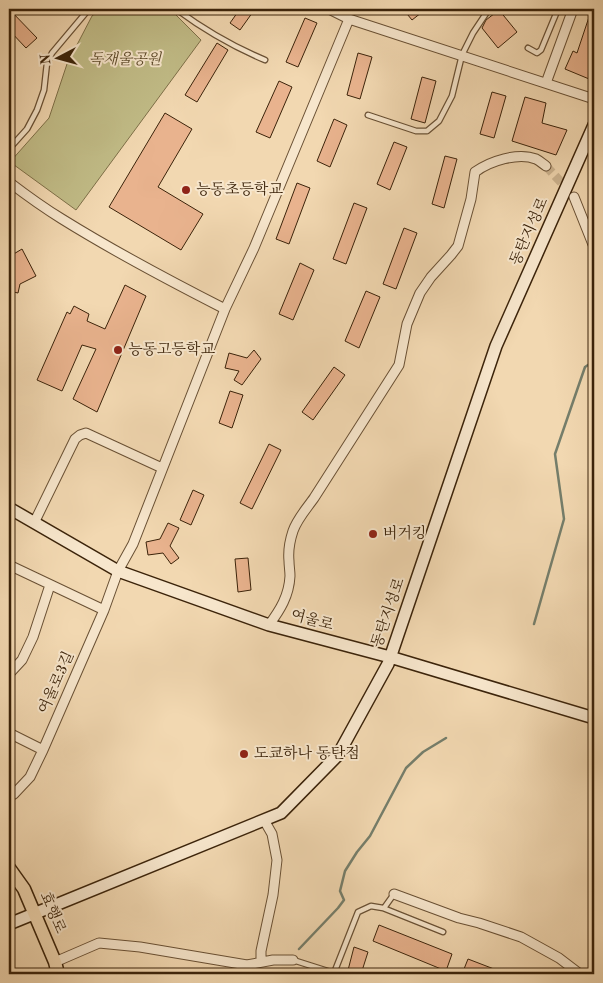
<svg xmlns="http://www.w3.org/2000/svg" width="603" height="983" viewBox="0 0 603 983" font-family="'Old Standard TT','Noto Serif KR',serif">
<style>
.green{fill:#c1bc87;stroke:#7e7048}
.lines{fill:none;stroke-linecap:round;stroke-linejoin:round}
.stream{stroke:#757e6b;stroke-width:2.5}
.building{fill:#e9b38e;stroke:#3b230a}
.street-tunnel{stroke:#cdb490;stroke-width:9;stroke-dasharray:9 4.5;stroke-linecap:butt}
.lane-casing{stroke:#695034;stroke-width:7}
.street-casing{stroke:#695034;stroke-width:11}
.secondary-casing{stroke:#3b230a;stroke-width:14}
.primary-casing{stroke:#3b230a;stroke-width:15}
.lane{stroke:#f7e6cc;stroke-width:4.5}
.street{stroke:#f7e6cc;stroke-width:9}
.secondary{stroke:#f7e6cc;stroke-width:11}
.primary{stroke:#f2d8b1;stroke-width:12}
.poi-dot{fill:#8f2418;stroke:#f7e6cc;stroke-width:2}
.labels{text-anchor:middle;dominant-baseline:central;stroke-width:4;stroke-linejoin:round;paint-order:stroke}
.park-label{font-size:15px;font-style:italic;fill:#5c4929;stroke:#f7e6cc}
.poi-label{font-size:15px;fill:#3b230a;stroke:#f7e6cc;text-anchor:start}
.street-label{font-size:15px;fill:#3b230a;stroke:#f7e6cc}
</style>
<rect width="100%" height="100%" fill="#f2d8b1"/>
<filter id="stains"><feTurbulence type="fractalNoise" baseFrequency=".004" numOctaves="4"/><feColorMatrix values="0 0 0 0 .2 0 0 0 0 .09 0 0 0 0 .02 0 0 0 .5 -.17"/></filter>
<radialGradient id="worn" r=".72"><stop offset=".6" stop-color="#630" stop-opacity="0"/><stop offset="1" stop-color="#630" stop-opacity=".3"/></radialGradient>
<path class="green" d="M100,9H170L201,40L76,210L10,162L49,118L67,64L92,16Z"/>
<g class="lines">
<path class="stream" d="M534,624L564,519L555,454L585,367L594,361
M299,949L338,908L344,900L340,891L345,871L357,852L370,836L406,768L423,752L446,738"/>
</g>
<path class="building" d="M9,9L37,38L26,48L9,30Z
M240,9H255L240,30L230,23Z
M403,9H426L412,20Z
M499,10L517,32L498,48L482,28L486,20Z
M589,17L594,19V81L565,69L573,51L577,53Z
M305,18L317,23L298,67L286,62Z
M217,43L228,50L197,102L185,95Z
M358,53L372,57L360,99L347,95Z
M422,77L436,81L425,123L411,119Z
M279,81L292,87L270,138L256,132Z
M492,92L506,96L494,138L480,134Z
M525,97L546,103L542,123L567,130L556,155L512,141Z
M165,113L192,129L158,187L203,214L181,250L109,207Z
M334,119L347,125L330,167L317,161Z
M394,142L407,147L390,190L377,184Z
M445,156L457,159L444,208L432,204Z
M297,183L310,188L289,244L276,239Z
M354,203L367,208L346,264L333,259Z
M404,228L417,233L396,289L383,284Z
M22,249L36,276L20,284L18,293L9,291V258L12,256V255Z
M300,263L314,270L293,320L279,314Z
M125,285L146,296L97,412L73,399L96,349L82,345L62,391L37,380L67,312L70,314L74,306L89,314L87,321L105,329Z
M366,291L380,297L359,348L345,341Z
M254,350L261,359L242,385L234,380L239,371L225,368L229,353L247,358Z
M334,367L345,375L313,420L302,412Z
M230,391L243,395L232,428L219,423Z
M269,444L281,450L252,509L240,503Z
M193,490L204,495L191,525L180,520Z
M168,523L179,528L170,546L179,558L171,564L163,553L148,555L146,542L160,539Z
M248,558L251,590L238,592L235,559Z
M379,925L452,954L446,971L373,941Z
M354,947L368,952L361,974H347Z
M468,959L507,974H462Z"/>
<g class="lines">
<path class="street-tunnel" d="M546,166L570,192"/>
<g class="lane-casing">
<path id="lane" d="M176,9C203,29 234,47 265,60
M528,48L537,53L541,50L558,9
M368,115L416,131H427L439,121L452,96L462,55L473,33L489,9
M9,149L27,129L37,110L44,90L47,63L52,53L89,9
M384,908L394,894
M293,960L334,973L358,912L371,906L383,908L443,932"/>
</g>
<g class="street-casing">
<path id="street" d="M329,9L349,19L594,99
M546,83L573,9
M9,182C26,195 44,208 62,219C115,252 170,281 225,309
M574,197L594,247
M34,523L75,439L80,435L86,433L162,468
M9,565L104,610
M269,625C280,610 289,596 290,576C290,571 289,566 289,561C288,551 290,540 293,531C297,519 307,508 314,498L399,365L407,324L420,293L431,277L451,255L458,246L471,199L475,172C490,161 518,152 536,159C540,161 543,164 546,166
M9,674L22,660L33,637L50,585
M9,733L43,750
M9,797L14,794L30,777L43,750L104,610L118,571L133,544L225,309L254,248L349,19
M394,894L459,918L479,923L521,937L559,958L580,974
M55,962L99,943L140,947L247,965L273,960H293
M261,962V951L273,895L277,860L272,834L264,820"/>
</g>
<g class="secondary-casing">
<path id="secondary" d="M9,508L118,571L269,625L390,657L594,718
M9,924L281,813L338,755L388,664L496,346L594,125"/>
</g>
<g class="primary-casing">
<path id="primary" d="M9,868L24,889L55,962L58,974"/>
</g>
<use href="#lane" class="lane"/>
<use href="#street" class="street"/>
<use href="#secondary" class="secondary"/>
<use href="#primary" class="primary"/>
</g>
<g class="poi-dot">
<circle cx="186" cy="190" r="5"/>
<circle cx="118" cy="350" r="5"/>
<circle cx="373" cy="534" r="5"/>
<circle cx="244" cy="754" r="5"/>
</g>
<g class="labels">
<g class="park-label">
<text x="125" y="60">독재울공원</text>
</g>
<g class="poi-label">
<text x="196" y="190">능동초등학교</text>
<text x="128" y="350">능동고등학교</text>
<text x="383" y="534">버거킹</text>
<text x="254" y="754">도쿄하나 동탄점</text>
</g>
<g class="street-label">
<text transform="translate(530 232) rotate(-66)">동탄지성로</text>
<text transform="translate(389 613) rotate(-71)">동탄지성로</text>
<text transform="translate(312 621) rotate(15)">여울로</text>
<text transform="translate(57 683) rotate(-66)">여울로3길</text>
<text transform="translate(52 913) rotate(67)">효행로</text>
</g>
</g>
<rect width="603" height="983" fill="none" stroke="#f2d8b1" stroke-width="30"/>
<rect x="10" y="10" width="583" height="963" fill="none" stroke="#3b230a" stroke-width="2.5"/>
<rect x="15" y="15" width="573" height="953" fill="none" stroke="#3b230a"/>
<g transform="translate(58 58) rotate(264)" stroke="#f7e6cc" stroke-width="4" paint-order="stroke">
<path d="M0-4L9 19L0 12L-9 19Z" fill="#3b230a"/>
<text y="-8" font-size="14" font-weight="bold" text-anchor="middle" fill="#3b230a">N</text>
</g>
<rect width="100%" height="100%" filter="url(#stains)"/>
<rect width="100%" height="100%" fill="url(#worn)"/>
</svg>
